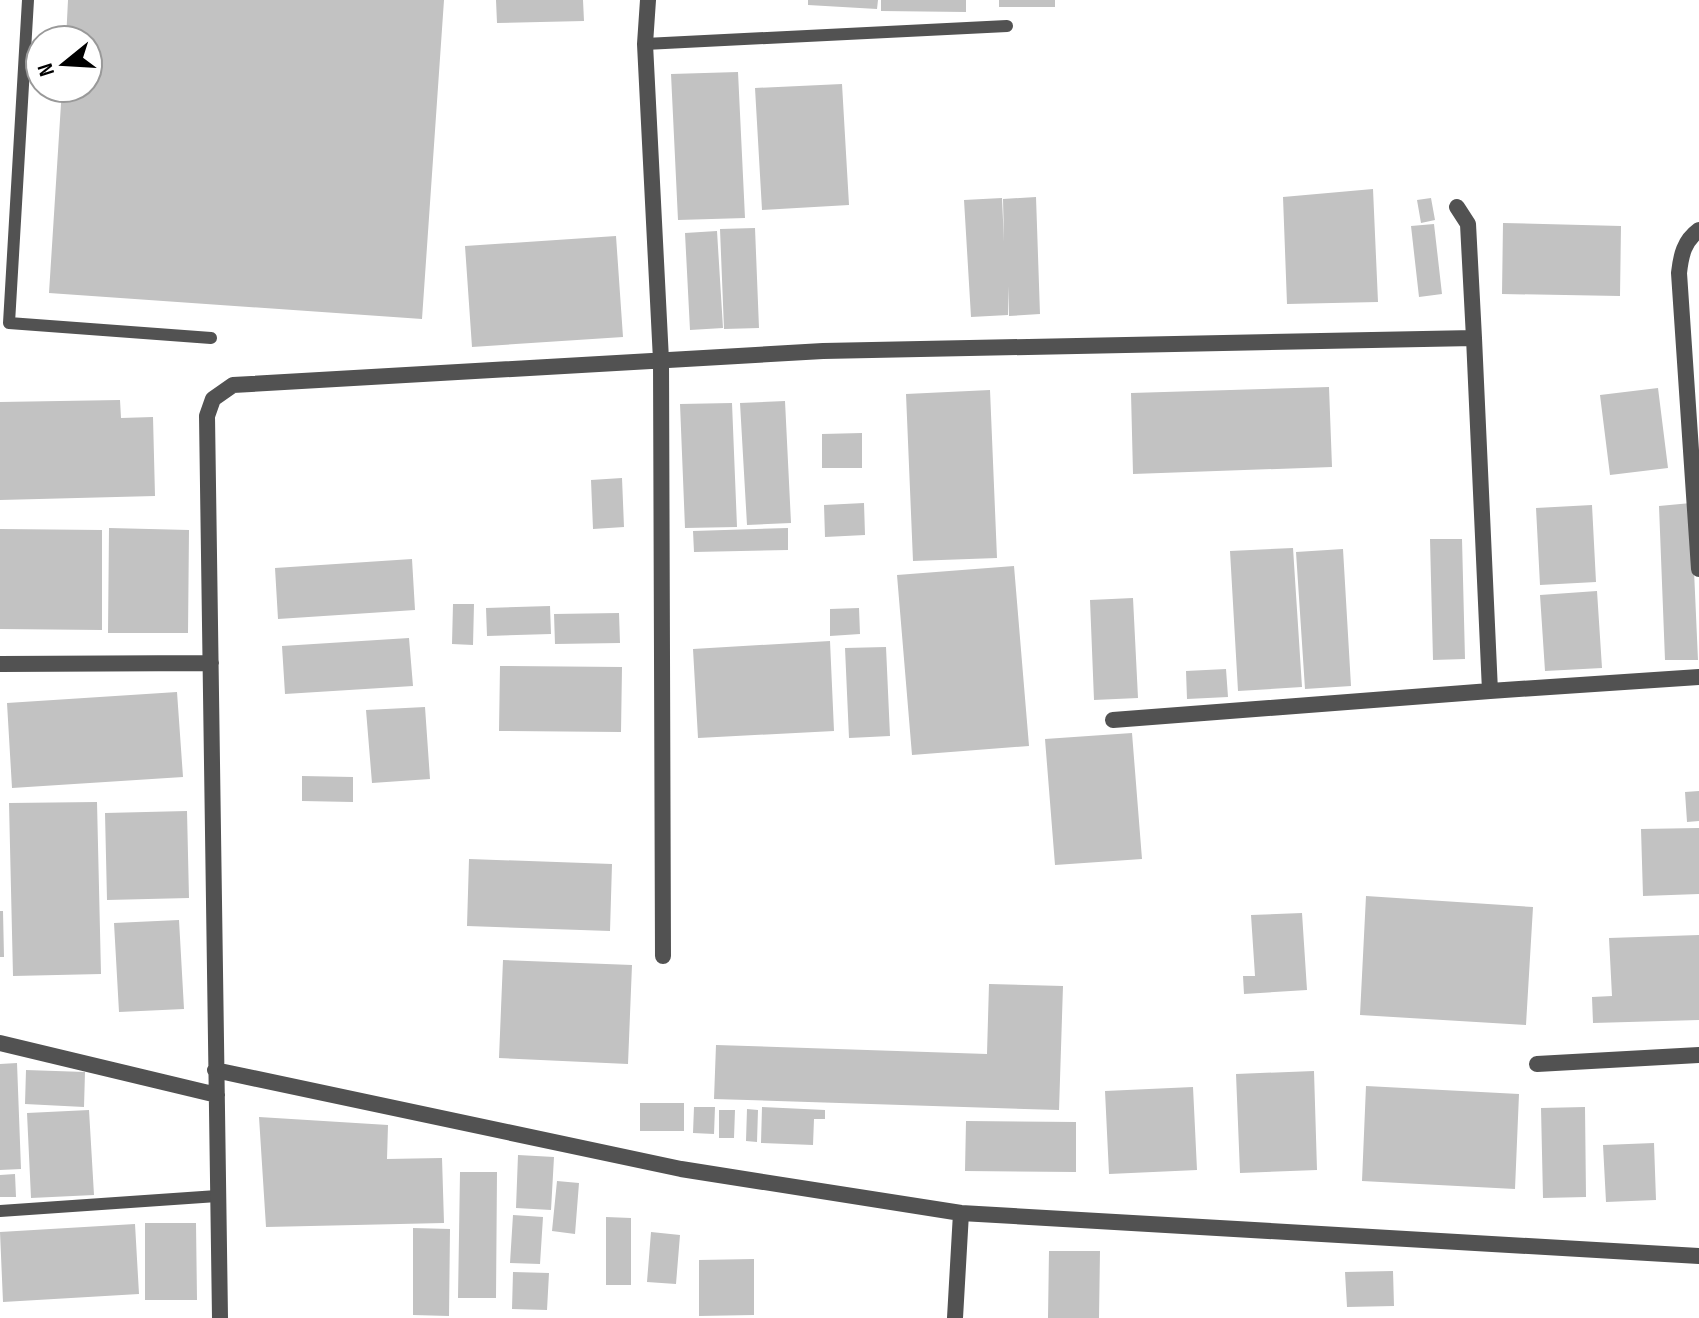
<svg xmlns="http://www.w3.org/2000/svg" width="1699" height="1318" viewBox="0 0 1699 1318" font-family="'Sofia Sans Condensed',sans-serif">
<style>
.building{fill:#c2c2c2}
.lines{fill:none;stroke-linecap:round;stroke-linejoin:round}
.service{stroke:#525252;stroke-width:12}
.minor{stroke:#525252;stroke-width:16}
</style>
<rect width="100%" height="100%" fill="#fff"/>
<path class="building" d="M68,0H444L422,319L49,293L62,88H88V40H66Z
M496,0H583L584,21L497,23Z
M808,0H878L877,9L808,5Z
M881,0H966V12L881,11Z
M999,0H1055V7H999Z
M738,72L745,218L678,220L671,74Z
M842,84L849,205L762,210L755,88Z
M1373,189L1378,302L1287,304L1283,197Z
M1036,197L1040,314L1009,316L1008,286V315L971,317L964,200L1002,198L1004,242L1003,199Z
M1431,198L1435,220L1421,223L1417,200Z
M1503,223L1621,226L1620,296L1502,294Z
M1434,224L1442,294L1419,297L1411,226Z
M755,228L759,328L724,329L720,229Z
M717,231L723,328L690,330L685,233Z
M616,236L623,337L472,347L465,246Z
M1329,387L1332,467L1133,474L1131,393Z
M1658,388L1668,468L1610,475L1600,395Z
M990,390L997,558L913,561L906,394Z
M120,400L121,418L153,417L155,496L0,500V402Z
M785,401L791,523L747,525L740,403Z
M732,403L737,527L685,528L680,404Z
M862,433V468H822V434Z
M622,478L624,527L593,529L591,480Z
M864,503L865,535L825,537L824,505Z
M1691,503L1698,660H1665L1659,506Z
M1592,505L1596,582L1540,585L1536,508Z
M109,528L189,530L188,633H108Z
M788,528V550L694,552L693,531Z
M0,529L102,530V630L0,629Z
M1430,539H1462L1465,659L1433,660Z
M1293,548L1302,687L1238,691L1230,551Z
M1343,549L1351,686L1305,689L1296,552Z
M412,559L415,610L278,619L275,568Z
M1014,566L1029,746L912,755L897,575Z
M1597,591L1602,668L1545,671L1540,595Z
M1133,598L1138,698L1094,700L1090,600Z
M453,604H474L473,645L452,644Z
M550,606L551,634L487,636L486,608Z
M859,608L860,634L830,636V609Z
M619,613L620,643L555,644L554,614Z
M409,638L413,686L285,694L282,646Z
M830,641L834,731L698,738L693,649Z
M886,647L890,736L849,738L845,648Z
M500,666L622,667L621,732L499,731Z
M1226,669L1228,697L1187,699L1186,671Z
M177,692L183,777L12,788L7,703Z
M425,707L430,779L372,783L366,710Z
M1132,733L1142,859L1055,865L1045,739Z
M302,776L353,777V802L302,801Z
M1699,791V821L1687,822L1685,792Z
M97,802L101,974L13,976L9,803Z
M187,811L189,898L107,900L105,813Z
M1699,828V894L1643,896L1641,829Z
M469,859L612,864L610,931L467,926Z
M1366,896L1533,907L1526,1025L1360,1015Z
M0,911H3L4,957H0Z
M1302,913L1307,990L1244,994L1243,976H1255L1251,915Z
M179,920L184,1009L119,1012L114,923Z
M1699,935V1020L1593,1023L1592,997L1612,996L1609,938Z
M503,960L632,965L628,1064L499,1058Z
M989,984L1063,986L1059,1110L714,1099L716,1045L987,1054Z
M17,1063L21,1169L0,1170V1064Z
M26,1070L85,1072L84,1107L25,1104Z
M1314,1071L1317,1170L1240,1173L1236,1074Z
M1366,1086L1519,1094L1515,1189L1362,1181Z
M1193,1087L1197,1170L1109,1174L1105,1091Z
M640,1103H684V1131H640Z
M694,1107H715L714,1134L693,1133Z
M762,1107L825,1110V1119H814L813,1145L761,1143Z
M1585,1107L1586,1197L1543,1198L1541,1108Z
M747,1109L758,1110L757,1142L746,1141Z
M89,1110L94,1195L31,1198L27,1113Z
M719,1110H735L734,1138H719Z
M259,1117L388,1125L387,1159L442,1158L444,1223L266,1227Z
M966,1121L1076,1122V1172L965,1171Z
M1654,1143L1656,1200L1606,1202L1603,1145Z
M518,1155L554,1157L551,1210L516,1208Z
M460,1172H497L496,1298H458Z
M15,1174L16,1197H0V1175Z
M557,1181L579,1183L575,1234L552,1231Z
M513,1215L543,1217L540,1264L510,1263Z
M606,1217L631,1218V1285H606Z
M145,1223H196L197,1300H145Z
M135,1224L139,1294L3,1302L0,1232Z
M413,1228L450,1229L449,1316L413,1315Z
M651,1232L680,1235L676,1284L647,1282Z
M1049,1251H1100L1099,1318H1048Z
M754,1259V1315L699,1316V1260Z
M1393,1271L1394,1306L1347,1307L1345,1272Z
M513,1272L549,1273L547,1310L512,1309Z"/>
<g class="lines">
<path class="service" d="M28,0L9,323L211,338
M645,44L1007,26
M0,1211L217,1196"/>
<path class="minor" d="M648,0L645,44L661,360L663,956
M1457,207L1468,224L1474,338
M1699,230C1684,241 1681,255 1679,273L1699,569
M0,664L211,663
M1113,720L1490,691
M0,1043L217,1095
M1537,1064L1699,1055
M215,1070L681,1169L961,1213L1699,1256
M220,1318L207,416L213,399L233,385L823,351L1474,338L1490,691L1699,677
M955,1318L961,1213"/>
</g>
<g transform="translate(64 64) rotate(252)"><circle r="38" fill="#ffffff" stroke="#999999" stroke-width="2"/>
<path d="M0-6L14 30L0 20L-14 30Z" fill="#000000"/>
<text y="-12" font-size="22" font-weight="bold" text-anchor="middle" fill="#000000">N</text>
</g>
</svg>
